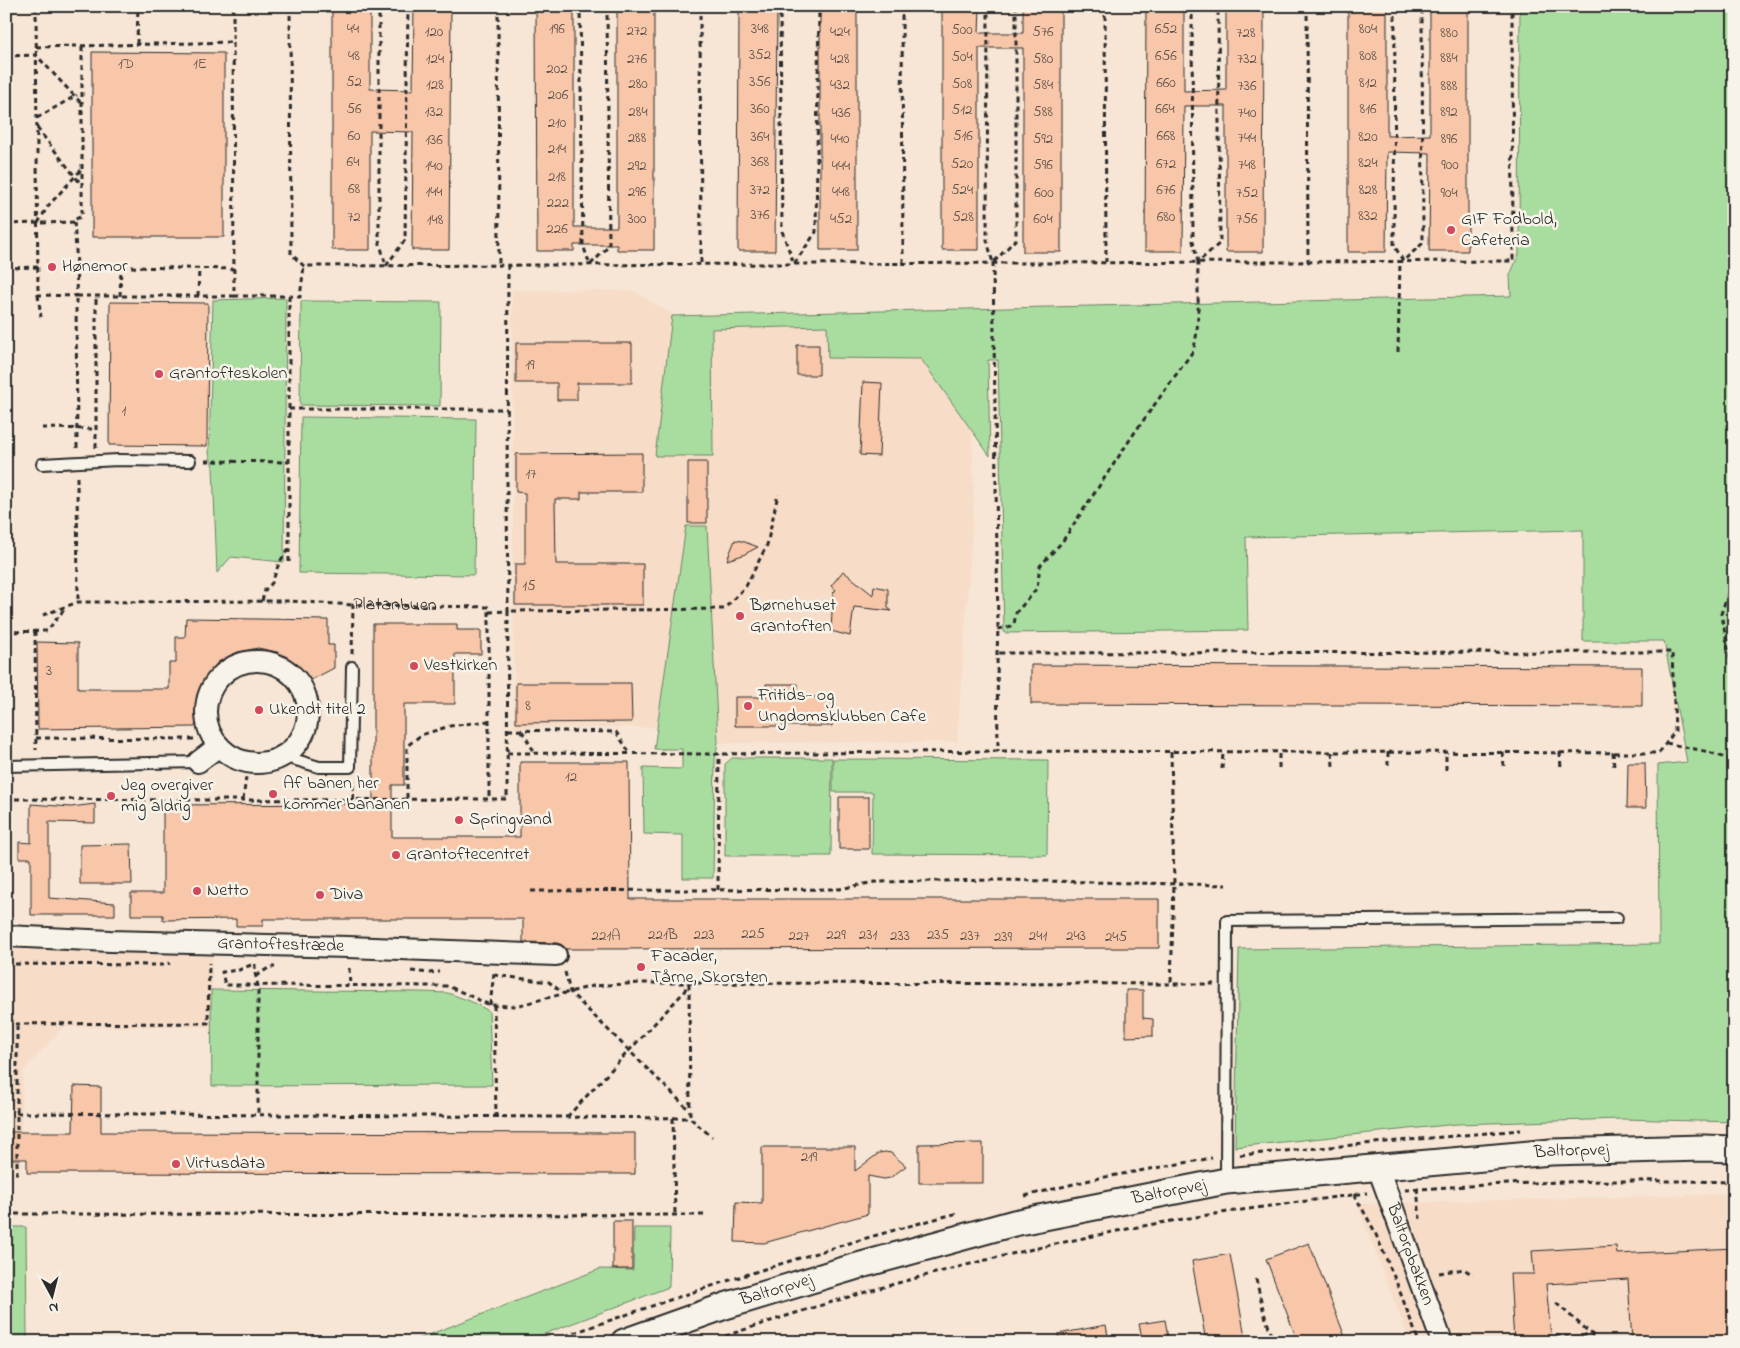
<svg xmlns="http://www.w3.org/2000/svg" width="1740" height="1348" viewBox="0 0 1740 1348" font-family="'Indie Flower',sans-serif">
<style>
.built{fill:#f7dcc8}
.green{fill:#a9dd9f;stroke:#6a8465}
.building{fill:#f8c6a8;stroke:#2b2b2b}
.lines{fill:none;stroke-linecap:round;stroke-linejoin:round}
.service-casing{stroke:#2b2b2b;stroke-width:14}
.minor-casing{stroke:#2b2b2b;stroke-width:24}
.tertiary-casing{stroke:#2b2b2b;stroke-width:29}
.path{stroke:#2b2b2b;stroke-width:3;stroke-dasharray:5 4;stroke-linecap:butt}
.service{stroke:#f7f3e8;stroke-width:10}
.minor{stroke:#f7f3e8;stroke-width:20}
.tertiary{stroke:#f7f3e8;stroke-width:25}
.poi-dot{fill:#d1495b;stroke:#f7f3e8;stroke-width:2}
.labels{text-anchor:middle;dominant-baseline:central;stroke-width:5;stroke-linejoin:round;paint-order:stroke}
.number-label{font-size:15px;fill:#5e524a}
.poi-label{font-size:18px;fill:#2b2b2b;stroke:#f7f3e8;text-anchor:start}
.street-label{font-size:18px;fill:#2b2b2b;stroke:#f7f3e8}
</style>
<rect width="100%" height="100%" fill="#f7e6d5"/>
<filter id="ink" filterUnits="userSpaceOnUse"><feTurbulence type="fractalNoise" baseFrequency=".02" numOctaves="2"/><feDisplacementMap in="SourceGraphic" scale="10" xChannelSelector="R" yChannelSelector="G"/><feConvolveMatrix kernelMatrix="1 2 1 2 8 2 1 2 1" color-interpolation-filters="sRGB"/></filter>
<g filter="url(#ink)">
<path class="built" d="M512,290L634,291L687,323L969,322L974,504L957,742L683,743V727L514,728Z
M6,946H213L211,1027H63L23,1071L20,1169H6Z
M1734,1194V1342H1410L1357,1204Z"/>
<path class="green" d="M1520,6H1734V1122L1622,1119L1457,1124L1235,1147L1239,949L1659,944L1658,765L1687,762L1664,641H1583V530L1246,537L1248,630L1004,633L998,360H988L990,456L921,359L828,358L827,326L712,329L713,456H655L672,316L1511,296L1510,275L1519,254Z
M286,298L284,562L231,557L217,573L213,467L209,453L213,300Z
M301,301L441,302L440,406L300,405Z
M301,417L476,419L474,575L299,573Z
M686,526H707L718,742L715,760L713,878H683V835L644,834L643,768L682,769V749H654Z
M732,758H832L831,856H725V764Z
M833,759L1048,760L1047,855L872,854L873,792H833Z
M211,990L420,992L448,993L470,1001L489,1011L492,1085L212,1086Z
M6,1227H26L27,1342H6Z
M634,1228H670L669,1287L523,1342H410L600,1269L633,1270Z"/>
<path class="building" d="M332,6H370V89L413,90L414,6H451L449,250H412L413,132L370,131V250H332Z
M536,6H574V227H617V6H654V250H617V245H574V251H537Z
M739,6H777L775,251H738Z
M820,6H857V250H820Z
M942,6H980L979,33H1023V6H1061V252H1023V48H979V250H942Z
M1146,6H1184V91L1226,90V6H1264L1263,252H1226V106H1184L1183,251H1145Z
M1348,6H1387V136L1430,135V6H1468V251H1429L1430,153L1387,152L1386,252H1348Z
M92,52L224,53V237H92Z
M110,302L208,303L207,446L109,445Z
M516,343H632V383H577V400H557V383H516Z
M797,345H819V375H797Z
M863,382L882,383L879,456L860,455Z
M642,453V492H581V499H555L556,564H643V605H515V564H525V493L516,492V454Z
M688,462H707V523H688Z
M735,540L742,541L758,547L743,555L727,560Z
M843,571L873,595L874,586L888,589V608L892,611L854,607L850,636L831,631L833,593L836,590L831,586Z
M186,618L328,620V645H334V668L309,681L296,663L277,652L258,648L238,652L218,662L204,680L195,727L38,729L37,642L78,643V689H169V663H176V637H185Z
M373,624H457V630H481V654H455V704H404V785H392V837H520V762H629L630,899H1159V948L566,949L562,945L557,943L523,942V919H263V926H236V919L163,920V915H131V893H163V805L373,804Z
M1031,665L1642,667V706L1031,704Z
M516,683H631L632,722L516,723Z
M766,684H798V697H832V726H735V697H766Z
M1628,763H1645L1646,808H1627Z
M839,797H869V849H839Z
M31,804L71,807L95,804V823L49,822V898L115,903V915H31V858H19V842L31,843Z
M131,844L132,884H80V845Z
M1126,990H1143V1018L1153,1019V1036L1126,1037Z
M74,1086L101,1087V1132L635,1133V1174L27,1173V1159H6V1132H73Z
M983,1143V1183H919V1144Z
M762,1147H855V1171L879,1153L885,1152L891,1153L906,1166L890,1178L884,1179L868,1176V1214L764,1243L735,1242L736,1202L762,1203Z
M613,1221H632V1269H613Z
M1309,1243L1347,1342H1298L1266,1259Z
M1616,1246L1617,1254L1734,1248V1342H1632L1628,1279L1546,1284L1551,1337L1546,1342H1514L1510,1274H1534L1532,1251Z
M1230,1254L1246,1342H1206L1192,1261Z
M1165,1320L1169,1342H1143L1139,1324Z
M1106,1325L1109,1342H1059L1058,1334Z"/>
<g class="lines">
<g class="service-casing">
<path id="service" d="M42,464L118,460L190,461
M283,756L319,767H350L352,667
M6,765V766L198,762
M1226,1180L1227,921L1617,918"/>
</g>
<g class="minor-casing">
<g id="minor">
<circle cx="257" cy="712" r="51"/>
<path d="M198,762L219,746"/>
<path id="s2" d="M6,936L110,941L348,947L556,955"/>
<path id="s3" d="M1378,1168L1442,1342"/>
</g>
</g>
<g class="tertiary-casing">
<g id="tertiary">
<path id="s4" d="M624,1342L725,1306L854,1267L1014,1223L1226,1181L1551,1152L1703,1148L1734,1149"/>
</g>
</g>
<g class="path">
<path d="M36,6L38,295L76,296L77,266L74,220L82,216V46"/>
<path d="M290,6L291,254L304,266L1513,261L1512,6"/>
<path d="M379,6V240L386,266L405,240L408,6"/>
<path d="M498,6L499,265"/>
<path d="M580,6L583,245L590,265L609,246L607,6"/>
<path d="M700,6L701,264"/>
<path d="M780,6L782,231L794,264L816,232L819,6"/>
<path d="M902,6L903,263"/>
<path d="M992,6L988,11L987,240L993,263L1016,239V6"/>
<path d="M1105,6L1106,262"/>
<path d="M1192,6L1193,241L1198,262L1220,243L1218,6"/>
<path d="M1307,6L1308,262"/>
<path d="M1395,6L1394,245L1403,261L1423,243L1422,6"/>
<path d="M137,44L138,6"/>
<path d="M36,47L234,42"/>
<path d="M6,56L36,55L82,104"/>
<path d="M37,118L77,95"/>
<path d="M37,128L81,184"/>
<path d="M38,223L48,206L81,170"/>
<path d="M6,224L74,222"/>
<path d="M993,263L998,629L997,653L998,751"/>
<path d="M77,266L234,269"/>
<path d="M6,268L38,267"/>
<path d="M38,295L41,317"/>
<path d="M120,296L121,267"/>
<path d="M198,296L199,268"/>
<path d="M234,296H289L300,297L304,266"/>
<path d="M289,296V562"/>
<path d="M1398,352L1400,261"/>
<path d="M289,409H507"/>
<path d="M42,428L96,429"/>
<path d="M77,448L76,296H234L233,6"/>
<path d="M96,448V297"/>
<path d="M205,461L289,462"/>
<path d="M77,477L78,602"/>
<path d="M1734,576L1721,614L1734,676"/>
<path d="M262,601L265,590L272,583L279,563L289,548"/>
<path d="M489,612L508,611L507,491L508,265"/>
<path d="M43,615L78,602L289,601L353,605"/>
<path d="M998,629L1009,627L1014,624L1016,613L1037,588L1040,566L1062,542L1135,432L1193,351C1201,325 1197,289 1198,262"/>
<path d="M35,631L36,750"/>
<path d="M6,632L47,631L66,607"/>
<path id="s1" d="M352,654L353,605L489,607V798"/>
<path d="M508,730L616,732L630,753"/>
<path d="M522,731L535,753"/>
<path d="M36,738L195,739"/>
<path d="M1666,743L1709,752L1734,761"/>
<path d="M1171,752L1174,884L1171,983"/>
<path d="M1332,752L1333,766"/>
<path d="M1388,752V765"/>
<path d="M1503,752L1504,768"/>
<path d="M1560,752L1561,769"/>
<path d="M1613,752L1614,768"/>
<path d="M507,753L719,754L998,751L1659,753L1675,731L1672,652L997,653"/>
<path d="M1279,768V752"/>
<path d="M1222,769L1223,752"/>
<path d="M1446,770V752"/>
<path d="M407,798V746L421,735L450,726L489,721"/>
<path d="M6,799L225,800L507,799L508,611L724,609L746,586L767,545L778,494"/>
<path d="M353,799V780"/>
<path d="M243,800L248,762"/>
<path d="M718,890L719,754"/>
<path d="M531,891L839,889L875,882L1001,880L1226,885"/>
<path d="M6,964L165,965L170,963"/>
<path d="M255,964V973L258,986V1115"/>
<path d="M251,965L239,970L222,972L225,985L448,986L490,1005L516,1006L593,986L640,983L1214,984"/>
<path d="M349,968L350,986"/>
<path d="M411,971L429,973L439,972"/>
<path d="M565,972L570,992L690,1111"/>
<path d="M494,975L549,982L564,994"/>
<path d="M256,976L270,967H275"/>
<path d="M689,984L690,1118L712,1137"/>
<path d="M490,1005L494,973"/>
<path d="M494,1005L496,1117"/>
<path d="M6,1024L208,1023L209,963"/>
<path d="M16,1113L690,1118"/>
<path d="M567,1117L684,992L688,983"/>
<path d="M673,1118L675,1214"/>
<path d="M1240,1155L1521,1130"/>
<path d="M6,1173H17V1024"/>
<path d="M1417,1188L1420,1219"/>
<path d="M1405,1190C1515,1182 1624,1179 1734,1182"/>
<path d="M1354,1194L1374,1230L1397,1284L1419,1342"/>
<path d="M1025,1196L1094,1179L1212,1158"/>
<path d="M6,1214L708,1215"/>
<path d="M1439,1273L1464,1269L1473,1275"/>
<path d="M1256,1279L1264,1313L1271,1333"/>
<path d="M1556,1303L1596,1338L1597,1342"/>
<path d="M548,1342C684,1294 819,1249 958,1213"/>
<path d="M708,1342C835,1298 966,1262 1098,1235C1187,1216 1277,1205 1367,1193"/>
<path d="M1549,1342L1555,1336L1583,1337L1589,1332"/>
</g>
<use href="#service" class="service"/>
<use href="#minor" class="minor"/>
<use href="#tertiary" class="tertiary"/>
</g>
</g>
<g class="poi-dot">
<circle cx="1451" cy="230" r="5"/>
<circle cx="52" cy="267" r="5"/>
<circle cx="159" cy="374" r="5"/>
<circle cx="740" cy="616" r="5"/>
<circle cx="414" cy="666" r="5"/>
<circle cx="748" cy="706" r="5"/>
<circle cx="259" cy="710" r="5"/>
<circle cx="273" cy="794" r="5"/>
<circle cx="111" cy="796" r="5"/>
<circle cx="459" cy="820" r="5"/>
<circle cx="396" cy="855" r="5"/>
<circle cx="197" cy="891" r="5"/>
<circle cx="320" cy="895" r="5"/>
<circle cx="641" cy="967" r="5"/>
<circle cx="176" cy="1164" r="5"/>
</g>
<g class="labels">
<g class="number-label">
<text x="353" y="29">44</text>
<text x="557" y="29">196</text>
<text x="760" y="29">348</text>
<text x="1166" y="29">652</text>
<text x="1368" y="29">804</text>
<text x="962" y="30">500</text>
<text x="637" y="31">272</text>
<text x="434" y="32">120</text>
<text x="840" y="32">424</text>
<text x="1043" y="32">576</text>
<text x="1246" y="33">728</text>
<text x="1449" y="33">880</text>
<text x="760" y="55">352</text>
<text x="354" y="56">48</text>
<text x="1166" y="56">656</text>
<text x="1368" y="56">808</text>
<text x="962" y="57">504</text>
<text x="1449" y="58">884</text>
<text x="435" y="59">124</text>
<text x="637" y="59">276</text>
<text x="840" y="59">428</text>
<text x="1043" y="59">580</text>
<text x="1247" y="59">732</text>
<text x="126" y="64">1D</text>
<text x="200" y="64">1E</text>
<text x="557" y="69">202</text>
<text x="354" y="82">52</text>
<text x="760" y="82">356</text>
<text x="1166" y="83">660</text>
<text x="1368" y="83">812</text>
<text x="638" y="84">280</text>
<text x="962" y="84">508</text>
<text x="435" y="85">128</text>
<text x="840" y="85">432</text>
<text x="1043" y="85">584</text>
<text x="1247" y="86">736</text>
<text x="1449" y="86">888</text>
<text x="558" y="95">206</text>
<text x="354" y="109">56</text>
<text x="760" y="109">360</text>
<text x="1165" y="109">664</text>
<text x="1368" y="109">816</text>
<text x="962" y="110">512</text>
<text x="434" y="112">132</text>
<text x="638" y="112">284</text>
<text x="1043" y="112">588</text>
<text x="1449" y="112">892</text>
<text x="841" y="113">436</text>
<text x="1247" y="113">740</text>
<text x="557" y="123">210</text>
<text x="354" y="136">60</text>
<text x="963" y="136">516</text>
<text x="1166" y="136">668</text>
<text x="760" y="137">364</text>
<text x="1368" y="137">820</text>
<text x="637" y="138">288</text>
<text x="1247" y="138">744</text>
<text x="840" y="139">440</text>
<text x="1043" y="139">592</text>
<text x="1449" y="139">896</text>
<text x="434" y="140">136</text>
<text x="557" y="149">214</text>
<text x="353" y="162">64</text>
<text x="760" y="162">368</text>
<text x="1368" y="163">824</text>
<text x="962" y="164">520</text>
<text x="1166" y="164">672</text>
<text x="1043" y="165">596</text>
<text x="1247" y="165">748</text>
<text x="1450" y="165">900</text>
<text x="434" y="166">140</text>
<text x="637" y="166">292</text>
<text x="841" y="166">444</text>
<text x="557" y="177">218</text>
<text x="354" y="189">68</text>
<text x="760" y="190">372</text>
<text x="962" y="190">524</text>
<text x="1166" y="190">676</text>
<text x="1368" y="190">828</text>
<text x="434" y="192">144</text>
<text x="637" y="192">296</text>
<text x="841" y="192">448</text>
<text x="1044" y="193">600</text>
<text x="1247" y="193">752</text>
<text x="1449" y="193">904</text>
<text x="558" y="203">222</text>
<text x="760" y="215">376</text>
<text x="1368" y="216">832</text>
<text x="354" y="217">72</text>
<text x="963" y="217">528</text>
<text x="1166" y="217">680</text>
<text x="637" y="219">300</text>
<text x="841" y="219">452</text>
<text x="1043" y="219">604</text>
<text x="1247" y="219">756</text>
<text x="435" y="220">148</text>
<text x="557" y="229">226</text>
<text x="530" y="365">19</text>
<text x="124" y="411">1</text>
<text x="531" y="474">17</text>
<text x="529" y="586">15</text>
<text x="49" y="671">3</text>
<text x="528" y="706">8</text>
<text x="571" y="777">12</text>
<text x="753" y="934">225</text>
<text x="663" y="935">221B</text>
<text x="704" y="935">223</text>
<text x="836" y="935">229</text>
<text x="868" y="935">231</text>
<text x="938" y="935">235</text>
<text x="606" y="936">221A</text>
<text x="799" y="936">227</text>
<text x="900" y="936">233</text>
<text x="970" y="936">237</text>
<text x="1038" y="936">241</text>
<text x="1076" y="936">243</text>
<text x="1003" y="937">239</text>
<text x="1116" y="937">245</text>
<text x="809" y="1157">219</text>
</g>
<g class="poi-label">
<text x="1461" y="220">GIF Fodbold,<tspan x="1461" dy="21">Cafeteria</tspan></text>
<text x="62" y="267">Hønemor</text>
<text x="169" y="374">Grantofteskolen</text>
<text x="750" y="606">Børnehuset<tspan x="750" dy="21">Grantoften</tspan></text>
<text x="424" y="666">Vestkirken</text>
<text x="758" y="696">Fritids- og<tspan x="758" dy="21">Ungdomsklubben Cafe</tspan></text>
<text x="269" y="710">Ukendt titel 2</text>
<text x="283" y="784">Af banen her<tspan x="283" dy="21">kommer bananen</tspan></text>
<text x="121" y="786">Jeg overgiver<tspan x="121" dy="21">mig aldrig</tspan></text>
<text x="469" y="820">Springvand</text>
<text x="406" y="855">Grantoftecentret</text>
<text x="207" y="891">Netto</text>
<text x="330" y="895">Diva</text>
<text x="651" y="957">Facader,<tspan x="651" dy="21">Tårne, Skorsten</tspan></text>
<text x="186" y="1164">Virtusdata</text>
</g>
<g class="street-label">
<text stroke="none"><textPath href="#s1" startOffset="91">Platanbuen</textPath></text>
<text stroke="none"><textPath href="#s2" startOffset="275">Grantoftestræde</textPath></text>
<text stroke="none"><textPath href="#s4" startOffset="971">Baltorpvej</textPath></text>
<text stroke="none"><textPath href="#s4" startOffset="566">Baltorpvej</textPath></text>
<text stroke="none"><textPath href="#s3" startOffset="92">Baltorpbakken</textPath></text>
<text stroke="none"><textPath href="#s4" startOffset="161">Baltorpvej</textPath></text>
</g>
</g>
<rect width="1740" height="1348" fill="none" stroke="#f7f3e8" stroke-width="25"/>
<rect x="12" y="12" width="1715" height="1323" fill="none" stroke="#2b2b2b" stroke-width="2" filter="url(#ink)"/>
<g transform="translate(52 1296) rotate(173)" stroke="#f7f3e8" stroke-width="4" paint-order="stroke">
<path d="M0-4L9 19L0 12L-9 19Z" fill="#2b2b2b"/>
<text y="-8" font-size="14" font-weight="bold" text-anchor="middle" fill="#2b2b2b">N</text>
</g>
</svg>
